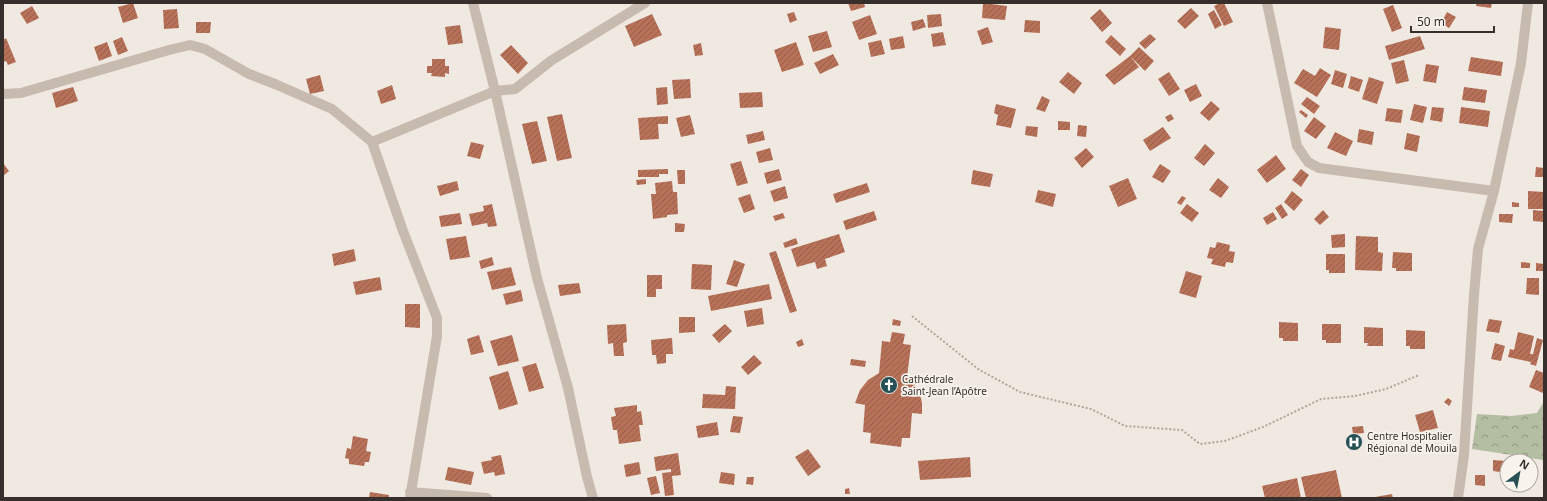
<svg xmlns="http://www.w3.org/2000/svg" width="1547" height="501" viewBox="0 0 1547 501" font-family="'Noto Sans',sans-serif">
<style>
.forest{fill:url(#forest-crowns)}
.building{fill:url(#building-hatch)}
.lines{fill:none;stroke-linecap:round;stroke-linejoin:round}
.path{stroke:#b3a498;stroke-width:2;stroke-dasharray:2 2;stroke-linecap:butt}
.minor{stroke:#c7baae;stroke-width:10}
.labels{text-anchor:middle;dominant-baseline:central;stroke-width:3.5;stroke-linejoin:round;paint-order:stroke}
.poi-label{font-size:10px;fill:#372f2b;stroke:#f8f3ed;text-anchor:start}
</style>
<defs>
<pattern id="forest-crowns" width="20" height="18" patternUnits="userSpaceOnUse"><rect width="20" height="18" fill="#b4bea2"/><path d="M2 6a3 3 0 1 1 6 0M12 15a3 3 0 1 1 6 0" fill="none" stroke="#939b84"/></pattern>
<pattern id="building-hatch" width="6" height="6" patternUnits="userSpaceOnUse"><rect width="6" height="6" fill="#b77158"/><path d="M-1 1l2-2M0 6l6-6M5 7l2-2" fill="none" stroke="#965d49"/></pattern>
</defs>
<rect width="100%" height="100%" fill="#f0e9e1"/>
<path class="forest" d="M1544,401V498L1543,460L1472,449L1477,414L1511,416L1537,413Z"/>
<path class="building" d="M133,3L138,18L123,23L118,7Z
M848,3H864L865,7L851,11Z
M983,3L1007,6L1005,20L982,18Z
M1220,3H1224L1233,22L1224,26L1214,6Z
M1477,3H1492L1491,8L1476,6Z
M1393,5L1402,28L1392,32L1383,9Z
M32,6L39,18L27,24L20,13Z
M1191,8L1199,16L1185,29L1177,21Z
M177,9L179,28L164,29L163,10Z
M1100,9L1112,23L1102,32L1090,18Z
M1214,10L1222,25L1215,29L1208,14Z
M794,12L797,20L790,23L787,14Z
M1447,12L1456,17L1449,28L1441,23Z
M652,14L662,35L634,47L625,26Z
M941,14L942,26L928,28L927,15Z
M870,15L877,34L859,40L852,22Z
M923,19L926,27L913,31L911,22Z
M1025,20L1040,21V33L1024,32Z
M196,22H211L210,33H196Z
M460,25L463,43L448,45L445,27Z
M988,27L993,42L982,45L977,31Z
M1325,27L1341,29L1339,50L1323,48Z
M827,31L832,47L813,52L808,36Z
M943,32L946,45L933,47L931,34Z
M1150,34L1156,39L1145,49L1139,43Z
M1111,35L1126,49L1120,56L1105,42Z
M903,36L905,48L891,50L889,39Z
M1420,36L1425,49L1389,60L1385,46Z
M122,37L128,51L118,55L113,41Z
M6,38L16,62L8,65L6,61L3,62V40Z
M881,40L885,54L871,57L868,43Z
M107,42L112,56L99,61L94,47Z
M796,42L804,65L782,72L774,50Z
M701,43L703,55L695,56L693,45Z
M511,45L528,63L518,74L500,55Z
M1139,47L1154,61L1145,71L1130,56L1139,67L1114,85L1105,75L1130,56Z
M833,54L839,65L820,74L814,63Z
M1471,57L1503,62L1501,76L1468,71Z
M432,59H445V66H449V74L445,73V77L431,76L432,73H427V66H432Z
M1404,60L1409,81L1396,84L1391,63Z
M1426,64L1439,66L1436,83L1423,81Z
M1320,68L1331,75L1317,97L1294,83L1303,69L1315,76Z
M1335,70L1347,74L1343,88L1331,84Z
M1068,72L1082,83L1074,94L1059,82Z
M1169,72L1180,89L1169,96L1158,79Z
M320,75L324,91L310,94L306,79Z
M1351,76L1363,80L1359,92L1348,88Z
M1369,77L1384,82L1377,104L1362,99Z
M690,79L691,98L674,99L672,80Z
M1196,84L1202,96L1190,102L1184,90Z
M392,85L396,99L381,104L377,91Z
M73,87L78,101L56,108L52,93Z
M667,87L668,104L657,105L656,88Z
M1464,87L1487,90L1485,103L1462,100Z
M762,92L763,107L740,108L739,93Z
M1042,96L1050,100L1045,112L1036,109Z
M1307,97L1320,106L1314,114L1301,104Z
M1211,101L1220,109L1209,121L1200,113Z
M996,104L1016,109L1011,128L996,125L998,115L994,113Z
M1414,104L1427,107L1423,123L1410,120Z
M1432,107L1444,108L1442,122L1430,120Z
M1461,107L1490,111L1488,127L1459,123Z
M1387,108L1403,110L1401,123L1385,121Z
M1301,110L1308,115L1306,118L1299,112Z
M562,114L572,158L557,161L547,117Z
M1171,114L1174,119L1168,122L1165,117Z
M690,115L695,134L681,137L676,118Z
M668,116V124H658L659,139L640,140L638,118Z
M1314,117L1326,126L1316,139L1304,131Z
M537,121L547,161L532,164L522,124Z
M1058,121L1070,122V130H1058Z
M1078,125L1087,126L1086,137L1077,136Z
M1026,126L1038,127L1037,137L1025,135Z
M1163,127L1171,138L1150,151L1143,140Z
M1359,129L1374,132L1372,145L1357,142Z
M763,131L765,140L748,144L746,135Z
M1335,132L1353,141L1346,156L1327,148Z
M1407,133L1420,136L1417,152L1404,149Z
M471,142L484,145L480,159L467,156Z
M1205,144L1215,153L1204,166L1194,158Z
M770,148L773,160L759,163L756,152Z
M1086,148L1094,157L1082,168L1074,158Z
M1276,155L1286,169L1267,183L1257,170Z
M741,161L748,183L737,186L730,164Z
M3,163L9,171L3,176Z
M1160,164L1171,171L1163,183L1152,177Z
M1536,167L1544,168V177H1535Z
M668,169V174H659V177H638V170Z
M779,169L782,180L767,184L764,173Z
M1301,169L1309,175L1301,187L1292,180Z
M677,170H685V184H678Z
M973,170L993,174L990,187L971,184Z
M1128,178L1137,199L1118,207L1109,186Z
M1218,178L1229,187L1221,198L1209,190Z
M646,179V184L637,185L636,180Z
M457,181L459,190L440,196L437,186Z
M672,181L673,192H677L678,214L667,215V217L653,219L651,194H656L655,183Z
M867,183L870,192L836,203L833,194Z
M785,186L788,198L774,202L770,191Z
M1038,190L1056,194L1053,207L1035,202Z
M1292,191L1303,200L1294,211L1284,202Z
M1528,191L1544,192V209H1528Z
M750,194L755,209L744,213L738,198Z
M1182,196L1186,198L1181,205L1177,203Z
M1512,202L1519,203V207H1512Z
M492,204L497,226L488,227L487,223L472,226L469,214L484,211L483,206Z
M1187,204L1199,213L1192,222L1180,213Z
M1281,204L1288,215L1282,219L1275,208Z
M1323,210L1329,217L1320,225L1314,219Z
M1533,210L1544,211V222L1533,221Z
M874,211L877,220L846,230L843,221Z
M1273,212L1277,219L1267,225L1263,218Z
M460,213L462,224L441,227L439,216Z
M783,213L785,218L775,221L773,216Z
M1499,214H1513L1512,223L1499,222Z
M675,223L685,224L684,232H675Z
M839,234L845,252L825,259L827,266L817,269L815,262L797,267L791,249Z
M1345,234V247L1332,248L1331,235Z
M466,236L470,257L450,260L446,239Z
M1356,236L1378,237V252L1383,253L1382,271L1355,270Z
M796,238L798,244L785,248L783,243Z
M1217,242L1230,245L1229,251L1235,252L1233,263L1226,262L1225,267L1211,264L1213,259L1207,258L1210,247L1215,248Z
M354,249L356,261L334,266L332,254Z
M776,251L797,311L790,313L769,253Z
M1393,252L1412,253V271H1396V268H1392Z
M1326,254H1345V273H1329V270H1326Z
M492,257L494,265L481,269L479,261Z
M734,260L745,264L737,287L726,284Z
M1521,262L1530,263V268H1521Z
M1536,263L1544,264V271H1536Z
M692,264L712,265L711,290L691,289Z
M511,267L516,285L492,290L487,272Z
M1186,271L1202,276L1196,298L1179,293Z
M647,275H662V289H656V297H647Z
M380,277L382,290L356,295L353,282Z
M1527,278H1539V295L1526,294Z
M579,283L581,293L560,296L558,285Z
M769,284L772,299L711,311L708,296Z
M521,290L523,301L506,305L503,294Z
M405,304H420V328L405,327Z
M762,308L764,324L747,327L744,311Z
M679,317H695V332L679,333Z
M893,319L901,321L900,326L892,325Z
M1489,319L1502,321L1499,333L1486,331Z
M1279,322L1298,323V341H1283V338H1279Z
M626,324L627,342L623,343L624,356H614L613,343L608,344L607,325Z
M725,324L732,331L719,343L712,335Z
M1322,324H1341V343H1326V340H1322Z
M1364,327L1383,328V346H1367L1368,343H1364Z
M1406,330L1425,331V349H1410V346H1406Z
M892,332L905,334L903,344L911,345L907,377L919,390L922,403V414L912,413L910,438H902L901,447L870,443L871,433L863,432L865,405L855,403L860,390L868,380L879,373L882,341L890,342Z
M1518,332L1534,336L1530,354H1533L1537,338L1543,340L1536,366L1530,364L1531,362L1508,357L1510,349L1514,350Z
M479,335L484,352L471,355L467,339Z
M512,335L519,361L498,366L490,341Z
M672,338L673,354H666V363L657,364L656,355H652L651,340Z
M802,339L804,345L798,347L796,342Z
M1495,343L1505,346L1501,361L1491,359Z
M754,355L762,363L748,375L741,367Z
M851,359L866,361L865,367L850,365Z
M536,363L544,388L529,392L522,367Z
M1536,370L1544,373V390L1543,393L1529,387Z
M508,371L518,404L499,410L489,377Z
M726,386L736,387L735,409L702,408L703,394L725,395Z
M1448,398L1452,401L1449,406L1444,402Z
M637,405V412L641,411L643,425H639L641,441L619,444L617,430H613L611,417L616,416L614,408Z
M1433,410L1438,428L1420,432L1415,415Z
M733,416L743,417L740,433L730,432Z
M717,422L719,435L698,438L696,426Z
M1363,426L1364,433L1353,434L1352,427Z
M353,436L368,439L366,451L371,452L369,462H365L364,466L349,464V459L345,458L347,448L351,449Z
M808,449L821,467L808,476L795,457Z
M678,453L681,475L672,476L674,495L665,496L662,473L671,472V469L656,471L654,457Z
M501,455L505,474L495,476L494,472L484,474L481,462L492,460L491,457Z
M970,457L971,477L920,480L918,461Z
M1493,460L1507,461V473L1493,471Z
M639,462L641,474L626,477L624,465Z
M448,467L474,472L471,485L445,480Z
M1336,470L1342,498H1306L1301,477Z
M721,472L735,474L734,485L719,483Z
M1475,475H1485V486L1475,485Z
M656,476L660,493L651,495L647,478Z
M747,477H754L753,485L746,484Z
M1297,478L1301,498H1265L1262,486Z
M849,488L850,494H845V489Z
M370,492L389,495V498H369Z
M1392,494L1393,498H1375V497Z"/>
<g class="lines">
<path class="path" d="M912,316L978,369L1020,392L1091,409L1125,426L1182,430L1200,444L1225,441L1263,427L1321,399L1355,396L1386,389L1419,375"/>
<path class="minor" d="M473,3L495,91L537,278L568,388L587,477L593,498
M1267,3L1297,146L1308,162L1319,168L1494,191
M3,94L21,93L169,50L190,45L205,49L249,74L275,84L332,109L372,142L403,231L437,318V336L410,498
M372,142L495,91L515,89L552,60L645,3
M410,492L487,498
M1458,498L1464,455L1474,295L1478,249L1494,191L1521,63L1528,3"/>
</g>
<defs>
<g id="church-disc" transform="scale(0.9)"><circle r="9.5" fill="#265054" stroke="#f8f3ed"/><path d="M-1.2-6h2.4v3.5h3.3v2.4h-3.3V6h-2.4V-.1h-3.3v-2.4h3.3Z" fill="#fff"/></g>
<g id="hospital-disc" transform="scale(0.9)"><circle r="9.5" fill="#265054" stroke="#f8f3ed"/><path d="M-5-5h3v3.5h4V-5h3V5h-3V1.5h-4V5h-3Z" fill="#fff"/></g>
</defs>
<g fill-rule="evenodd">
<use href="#church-disc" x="889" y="385"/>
<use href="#hospital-disc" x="1354" y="442"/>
</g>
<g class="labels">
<g class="poi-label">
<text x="902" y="379">Cathédrale<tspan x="902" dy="12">Saint-Jean l’Apôtre</tspan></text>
<text x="1367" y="436">Centre Hospitalier<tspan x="1367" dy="12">Régional de Mouila</tspan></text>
</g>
</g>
<rect width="1547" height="501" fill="none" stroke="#372f2b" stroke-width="8"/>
<g transform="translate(1519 473) rotate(32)"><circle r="19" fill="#f8f3ed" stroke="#aba59f"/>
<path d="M0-3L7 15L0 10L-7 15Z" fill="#265054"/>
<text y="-6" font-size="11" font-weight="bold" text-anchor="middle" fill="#372f2b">N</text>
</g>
<path d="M1411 26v6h83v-6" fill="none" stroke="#372f2b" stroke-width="2"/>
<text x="1417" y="26" font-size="12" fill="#372f2b" stroke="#f8f3ed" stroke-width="3" paint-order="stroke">50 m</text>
</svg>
